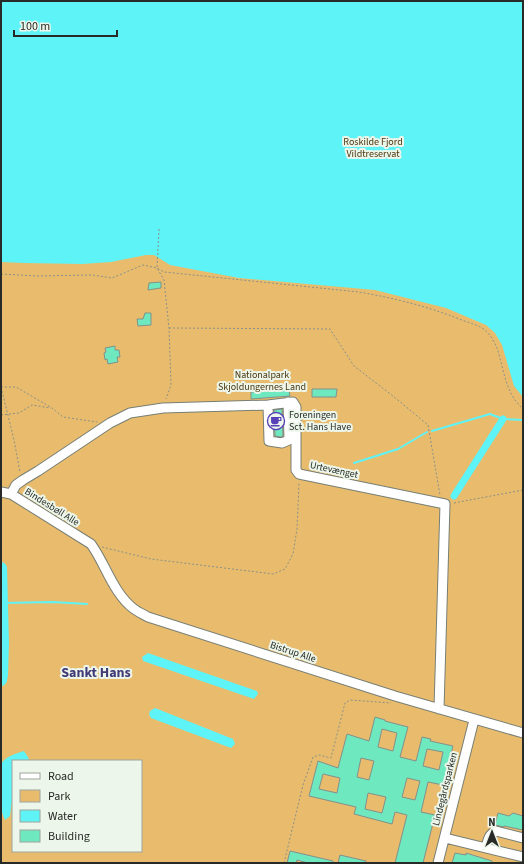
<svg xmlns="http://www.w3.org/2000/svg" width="524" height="864" viewBox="0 0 524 864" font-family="'Source Sans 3',sans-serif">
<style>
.green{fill:#e9bc6d;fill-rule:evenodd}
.water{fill:#5ef3f7}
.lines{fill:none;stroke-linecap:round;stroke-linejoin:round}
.stream{stroke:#5ef3f7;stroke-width:2}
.canal{stroke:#5ef3f7;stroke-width:7}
.river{stroke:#5ef3f7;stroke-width:12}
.building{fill:#6ee8bf;stroke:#83908b;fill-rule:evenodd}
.minor-casing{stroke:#777f75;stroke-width:11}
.path{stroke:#8a9088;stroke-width:1;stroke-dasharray:2 2;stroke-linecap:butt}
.minor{stroke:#fff;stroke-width:9}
.labels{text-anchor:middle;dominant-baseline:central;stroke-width:4;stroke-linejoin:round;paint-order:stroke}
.park-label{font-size:10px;fill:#4a350d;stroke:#edf6eb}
.poi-label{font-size:10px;fill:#272a26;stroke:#edf6eb;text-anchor:start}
.street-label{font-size:10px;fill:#272a26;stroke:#edf6eb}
.district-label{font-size:14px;font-weight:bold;fill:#423b78;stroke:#edf6eb}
</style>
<rect width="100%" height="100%" fill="#edf6eb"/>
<path class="green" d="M1,1H523V863H1ZM13,761H141V851H13Z"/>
<path class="water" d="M1,1H523V397L514,386L502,345L495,333L486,325L446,308L375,290L239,278L170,265L154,255H146L111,262L82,264L24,263L1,262Z
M148,653L257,691L258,694L254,699L143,661L142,657Z
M155,708L233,739L235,744L231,748L151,718L149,714L150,711Z
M24,751L29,759L27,761H13V793L10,816L5,820L1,810V764C6,756 15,754 24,751Z"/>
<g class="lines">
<path class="stream" d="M432,431L490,414L503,419L523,420
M354,463L398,449L427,432
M2,603L53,602L87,604"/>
<path class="canal" d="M454,496L503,419"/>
<path class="river" d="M1,568L3,643L2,675L1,680"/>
</g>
<path class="building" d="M161,282V288L148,290L149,283Z
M145,313H151V325L138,326L137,319H143Z
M115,346V350H119L120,357H117L118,362L108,364L107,359L105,360L104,353L106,352L105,348Z
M312,389H337L336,397H312Z
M289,390L290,396L251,399V392Z
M282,409L283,436L281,437L275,436L274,410Z
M375,717L385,720V721L408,727L400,757L416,761L422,737L431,739L430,741L453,746L443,785L428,782L421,812L435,815L423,863H395L407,815L395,812L392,824L354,814L356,807L309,796L318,761L338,768L347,734L369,741ZM382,729L397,733L393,751L378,747ZM427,749L443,752L439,770L423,766ZM361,758L374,761L369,780L357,777ZM323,774L340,778L337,793L319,789ZM407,778L420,781L415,800L402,797ZM368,793L386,797L382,813L365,809Z
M498,813L509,816L513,813L523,816V830L504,826V827L495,825Z
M290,851L333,861V863H308L297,860L296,863H287Z
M455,853L466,855V853L492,861V863H452Z
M340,855L366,861L365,863H338Z"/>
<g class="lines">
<g class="minor-casing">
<path id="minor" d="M268,405L269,441L282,443L289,440L288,402
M1,492L11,494L91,544C106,565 113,593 134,609C138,612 143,614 148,617L395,696L523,733
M11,494L16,485L23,480L38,471L110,423L130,413L163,408L268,405L293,402L296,407V470L299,474L445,504L439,709
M445,838L523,857
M486,848C488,840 488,835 496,831L523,838
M438,863L474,720"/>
</g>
<path class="path" d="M159,229L157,268L164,280L169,328L171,385L166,399
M1,274L37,276L92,275L112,278L143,265L157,268L164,272L359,292C393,298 427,306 459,319C467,322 475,324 482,328C489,332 494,341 497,348C504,369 505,393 523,409
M169,328L330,329L354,366L393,396L428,425L440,495
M1,387H16L52,408L63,417L97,422
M1,387L14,440L20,472
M1,415L19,413L32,405L50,408
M454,503L523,490
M102,547L151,559L273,574L285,569L293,554L297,529L299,483
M284,863L303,785L313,757L319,755L331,758L345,703L350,700L391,703"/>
<use href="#minor" class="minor"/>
</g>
<defs>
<g id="cafe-ring" transform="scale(0.9)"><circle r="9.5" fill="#edf6eb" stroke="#5840b8" stroke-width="1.5"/><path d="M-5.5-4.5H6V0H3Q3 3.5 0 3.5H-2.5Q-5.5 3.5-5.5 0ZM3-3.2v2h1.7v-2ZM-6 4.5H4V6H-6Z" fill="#5840b8"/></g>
</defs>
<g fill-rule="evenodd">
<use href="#cafe-ring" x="276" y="421"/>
</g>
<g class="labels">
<g class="park-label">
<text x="373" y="142">Roskilde Fjord<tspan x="373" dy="12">Vildtreservat</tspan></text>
<text x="262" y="375">Nationalpark<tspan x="262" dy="12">Skjoldungernes Land</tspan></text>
</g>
<g class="poi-label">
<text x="289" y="415">Foreningen<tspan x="289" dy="12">Sct. Hans Have</tspan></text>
</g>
<g class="street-label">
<text transform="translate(334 470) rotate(12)">Urtevænget</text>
<text transform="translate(52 507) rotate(32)">Bindesbøll Alle</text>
<text transform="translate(293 652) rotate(18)">Bistrup Alle</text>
<text transform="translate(445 789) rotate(-76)">Lindegårdsparken</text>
</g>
<g class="district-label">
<text x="96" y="673">Sankt Hans</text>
</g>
</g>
<rect width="524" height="864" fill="none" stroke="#272a26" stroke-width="4"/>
<rect x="12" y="760" width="130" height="92" fill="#edf6eb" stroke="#9ea49c"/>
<rect x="20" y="773" width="20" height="6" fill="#ffffff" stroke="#9ea49c"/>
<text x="48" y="780" font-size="12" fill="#272a26">Road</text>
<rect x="20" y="790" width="20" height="12" fill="#e9bc6d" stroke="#9ea49c"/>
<text x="48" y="800" font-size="12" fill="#272a26">Park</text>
<rect x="20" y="810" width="20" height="12" fill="#5ef3f7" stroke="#9ea49c"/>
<text x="48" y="820" font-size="12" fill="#272a26">Water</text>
<rect x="20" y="830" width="20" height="12" fill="#6ee8bf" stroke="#9ea49c"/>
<text x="48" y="840" font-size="12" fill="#272a26">Building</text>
<g transform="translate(492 832)" stroke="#edf6eb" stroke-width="3" paint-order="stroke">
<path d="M0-3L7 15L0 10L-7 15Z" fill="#272a26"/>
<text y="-6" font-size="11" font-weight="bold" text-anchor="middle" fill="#272a26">N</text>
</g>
<path d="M14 30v6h103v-6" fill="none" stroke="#272a26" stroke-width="2"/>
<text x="20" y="30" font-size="12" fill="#272a26" stroke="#edf6eb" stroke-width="3" paint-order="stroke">100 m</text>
</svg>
